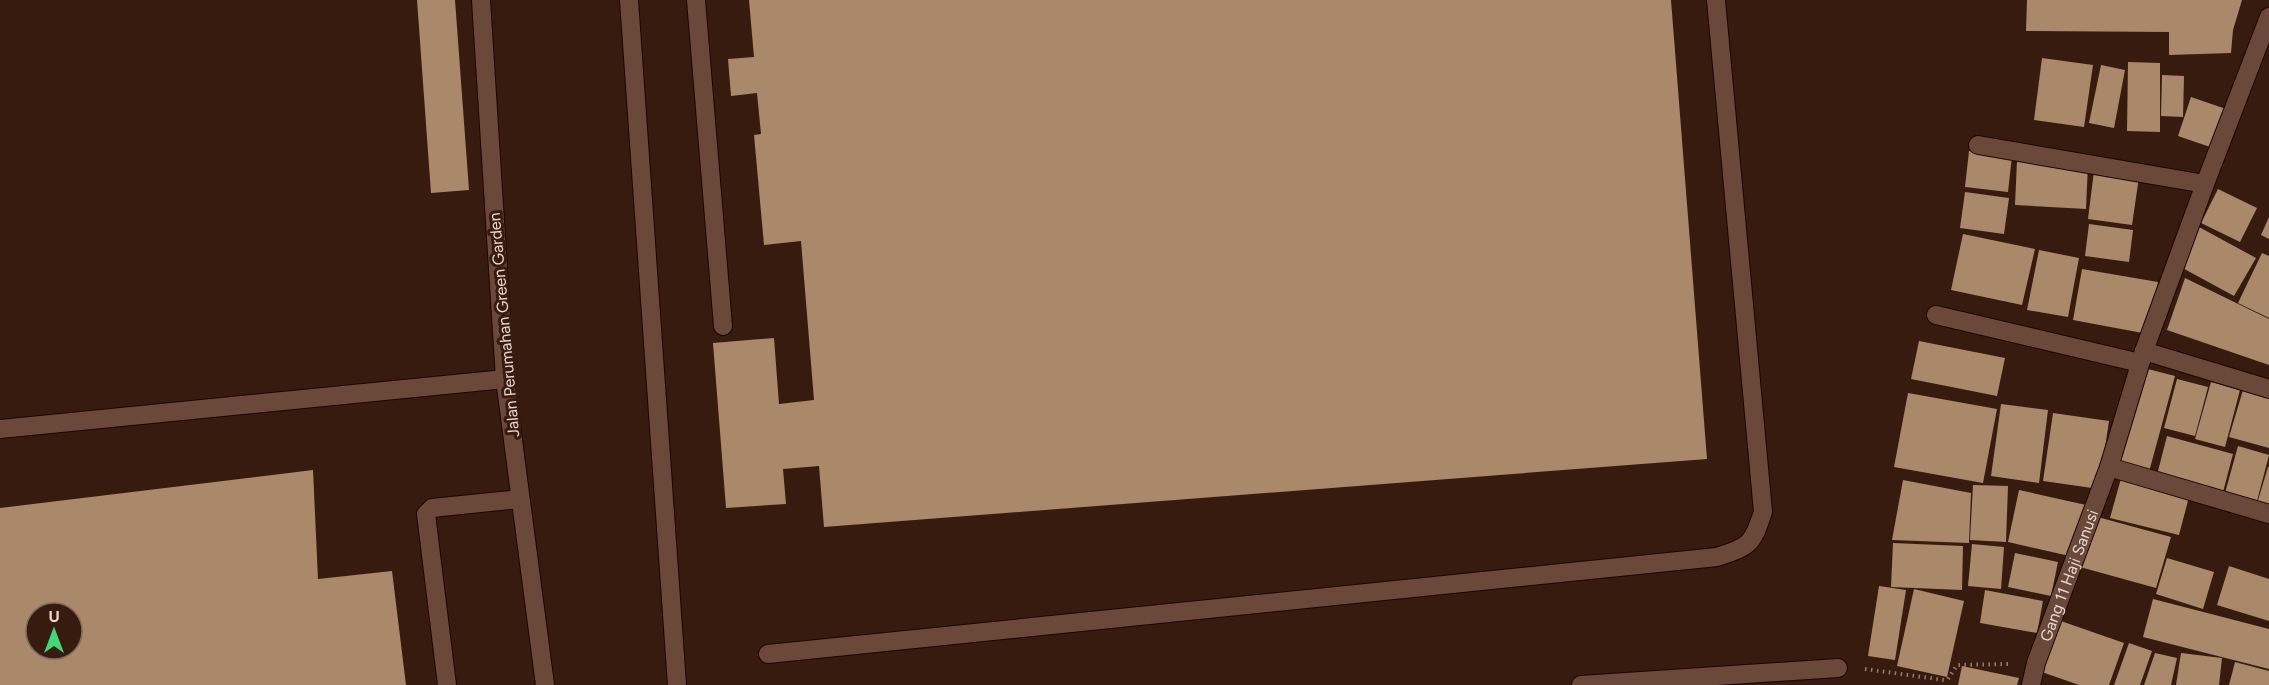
<svg xmlns="http://www.w3.org/2000/svg" width="2269" height="685" viewBox="0 0 2269 685" font-family="Figtree,sans-serif">
<style>
.building{fill:#a98969;fill-rule:evenodd}
.lines{fill:none;stroke-linecap:round;stroke-linejoin:round}
.lane-casing{stroke:#1e0500;stroke-width:20}
.street-casing{stroke:#1e0500;stroke-width:20}
.path{stroke:#957c72;stroke-width:4;stroke-dasharray:1.5 4.5;stroke-linecap:butt}
.lane{stroke:#6a493b;stroke-width:18}
.street{stroke:#6a493b;stroke-width:18}
.labels{text-anchor:middle;dominant-baseline:central;stroke-width:6;stroke-linejoin:round;paint-order:stroke}
.street-label{font-size:16px;fill:#ebd7cf;stroke:#381b0f}
</style>
<rect width="100%" height="100%" fill="#381b0f"/>
<path class="building" d="M417,0H455L469,190L431,193Z
M749,0H1671L1707,459L824,527L819,466L783,469L786,504L726,508L713,343L774,338L779,404L814,400L801,241L764,245L754,135L761,134L757,93L731,96L728,59L754,57Z
M2027,0H2242L2233,30L2231,53L2169,55V32L2026,31Z
M2042,58L2093,65L2084,127L2034,120Z
M2128,62L2160,63V132L2127,131Z
M2101,65L2125,70L2114,128L2089,123Z
M2162,75L2184,76L2183,117L2161,116Z
M2191,97L2226,109L2213,148L2178,136Z
M1969,151L2012,156L2008,192L1965,187Z
M2017,161L2088,164L2086,209L2015,205Z
M2094,171L2139,177L2132,225L2088,219Z
M2218,189L2257,208L2240,242L2201,223Z
M1965,192L2009,198L2004,234L1960,228Z
M2269,217V239L2261,235Z
M2089,224L2133,230L2129,262L2085,256Z
M2199,227L2256,258L2234,296L2177,265Z
M1963,234L2035,249L2022,305L1951,290Z
M2039,250L2079,258L2068,317L2027,310Z
M2262,253L2269,256V318L2238,303Z
M2082,269L2158,282L2148,334L2073,320Z
M2185,278L2269,319V365L2167,330Z
M1919,341L2005,358L1997,396L1911,379Z
M2140,367L2175,376L2149,472L2114,463Z
M2177,379L2208,387L2195,436L2164,428Z
M2211,382L2240,390L2225,447L2195,439Z
M2243,390L2269,397V448L2229,437Z
M1908,393L1997,409L1983,483L1894,467Z
M2001,404L2048,410L2039,483L1991,476Z
M2053,413L2109,421L2099,489L2043,481Z
M2167,436L2233,454L2223,492L2157,475Z
M2238,446L2269,455L2257,501L2225,493Z
M2268,467H2269V511L2256,507Z
M313,470L318,579L392,571L406,685H0V508ZM36,613H72V649H36Z
M2122,475L2190,493L2179,535L2110,518Z
M1903,480L1971,493L1969,543L1892,540Z
M1973,485L2008,486L2006,542L1970,540Z
M2019,490L2086,505L2074,557L2008,542Z
M2094,516L2171,537L2156,588L2080,567Z
M1893,543L1963,546L1962,590L1891,587Z
M1972,544L2004,547L2001,589L1968,586Z
M2015,553L2058,562L2051,596L2008,587Z
M2167,558L2214,572L2203,609L2156,594Z
M2229,566L2269,579V621L2217,605Z
M1879,586L1906,590L1895,660L1868,656Z
M1914,589L1964,601L1947,677L1897,666Z
M1985,590L2043,601L2037,633L1980,623Z
M2153,599L2269,629V669L2143,637Z
M2058,620L2124,643L2109,685H2079L2039,671Z
M2129,643L2152,651L2140,685H2114Z
M2155,653L2177,658L2171,685H2144Z
M2181,653L2222,658L2219,685H2176Z
M2235,662L2269,671V685H2229Z
M1962,666L2019,678L2017,685H1958Z"/>
<g class="lines">
<g class="lane-casing">
<path id="lane" d="M696,0L723,326
M0,429L505,379L545,685
M768,654L1717,557C1750,546 1752,545 1763,512L1716,0
M447,685L426,514L432,508L520,499
M1581,685L1838,668"/>
</g>
<g class="street-casing">
<g id="street">
<path d="M481,0L505,379"/>
<path d="M629,0L677,685"/>
<path d="M1978,145L2205,184"/>
<path d="M1936,315L2140,363"/>
<path d="M2144,351L2269,389"/>
<path d="M2109,467L2269,514"/>
<path id="s1" d="M2031,685L2036,663L2109,467L2144,351L2205,184L2269,17"/>
</g>
</g>
<path class="path" d="M1865,669L1944,680L1948,679L1957,665L2008,664"/>
<use href="#lane" class="lane"/>
<use href="#street" class="street"/>
</g>
<g class="labels">
<g class="street-label">
<text transform="translate(504 325) rotate(-95)">Jalan Perumahan Green Garden</text>
<text stroke="none"><textPath href="#s1" startOffset="116">Gang 11 Haji Sanusi</textPath></text>
</g>
</g>
<g transform="translate(54 631)"><circle r="28" fill="#381b0f" stroke="#80665c" stroke-width="1.5"/>
<path d="M0-4.5L10 22L0 15L-10 22Z" fill="#43d77b"/>
<text y="-9" font-size="16" font-weight="bold" text-anchor="middle" fill="#ebd7cf">U</text>
</g>
</svg>
